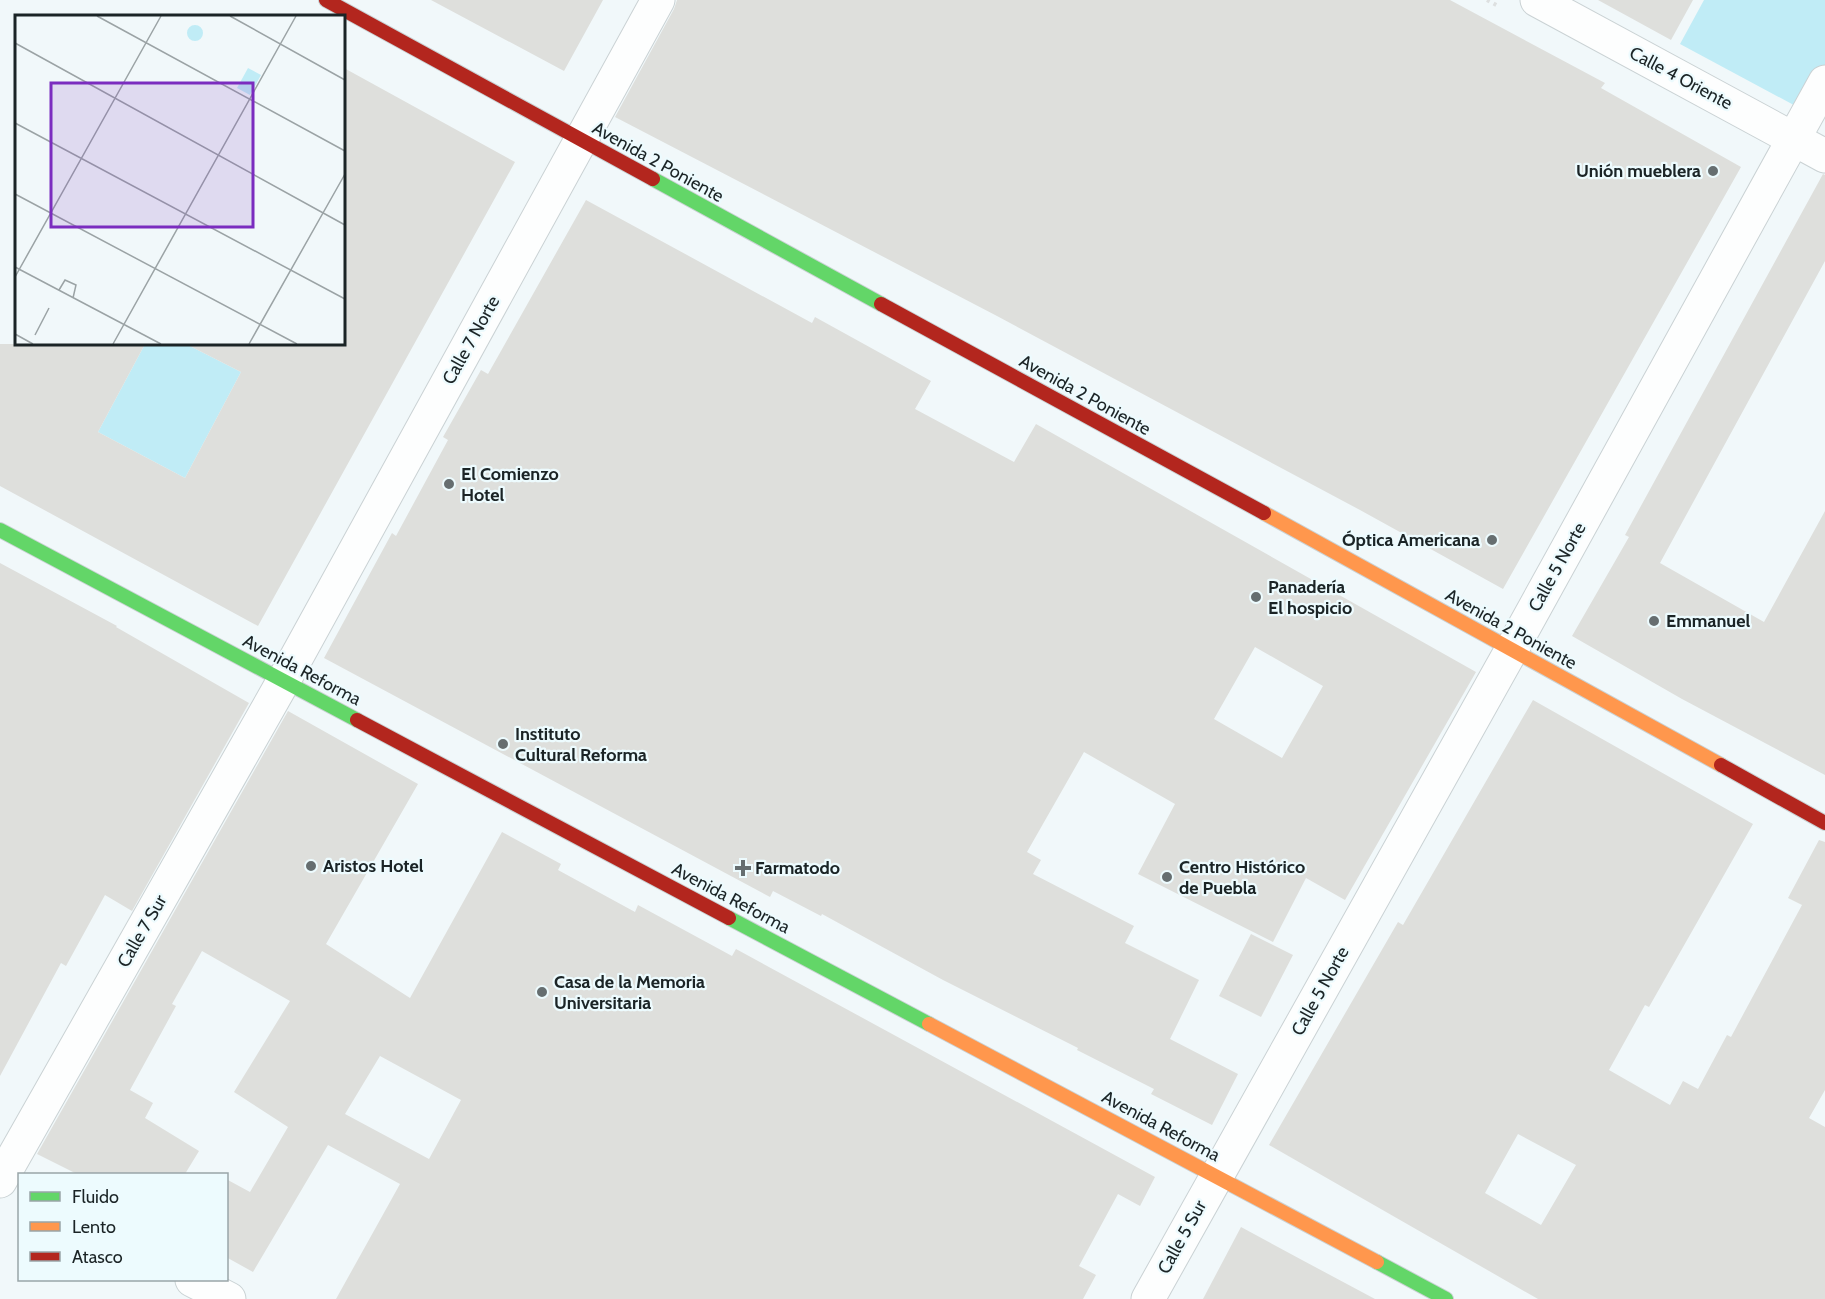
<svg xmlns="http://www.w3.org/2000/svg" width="1825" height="1299" viewBox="0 0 1825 1299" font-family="Cabin,sans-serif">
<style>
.green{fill:#c0ecf6}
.building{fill:#dedfdc;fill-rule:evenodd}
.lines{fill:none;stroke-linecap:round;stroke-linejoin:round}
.street-casing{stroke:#cad2d4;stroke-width:35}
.fast-casing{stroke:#cad2d4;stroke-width:16}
.slow-casing{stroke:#cad2d4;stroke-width:16}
.jam-casing{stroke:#cad2d4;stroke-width:16}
.path{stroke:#dde0e0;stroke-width:4;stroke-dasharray:3 4.5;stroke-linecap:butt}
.street{stroke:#fdfefe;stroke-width:33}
.fast{stroke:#63d668;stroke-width:14}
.slow{stroke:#ff974d;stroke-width:14}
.jam{stroke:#b3261e;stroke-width:14}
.poi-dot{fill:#666e70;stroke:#edfbfe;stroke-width:2}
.labels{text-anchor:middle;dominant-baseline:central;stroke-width:4.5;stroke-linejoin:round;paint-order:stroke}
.street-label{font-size:18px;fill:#1b2426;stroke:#edfbfe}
.poi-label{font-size:18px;font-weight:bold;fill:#1b2426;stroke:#edfbfe;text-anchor:start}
.inset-road{fill:none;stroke:#9ba3a5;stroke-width:1.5}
.view{fill:#7b2cbf;fill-opacity:0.15;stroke:#7b2cbf;stroke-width:3}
.inset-edge{fill:none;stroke:#1b2426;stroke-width:3}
</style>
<rect width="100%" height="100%" fill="#f1f8fa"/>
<path class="green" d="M1704,0H1825V69L1803,110L1680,44Z
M145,344H186L241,372L185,478L98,432Z"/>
<path class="building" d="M431,0H603L564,71Z
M677,0H1450L1605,83L1601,88L1741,167L1503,589L1360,510L997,316L615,117L674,9Z
M1598,0H1693L1671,40Z
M344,68L515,162L258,626L0,486V344H145L98,432L185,478L241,372L186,344H344Z
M1823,174L1825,175V261L1660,563L1764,622L1825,511V775L1682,699L1572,636L1629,537L1625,535Z
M586,200L812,323L815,317L931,381L915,409L1014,462L1036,424L1476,672L1345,900L1306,878L1273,942L1138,874L1175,804L1084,752L1027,852L1041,860L1033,874L1134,926L1125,943L1199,980L1170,1039L1238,1074L1212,1125L1151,1094L1154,1089L1077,1050L1078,1048L943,980L822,914L821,916L773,891L770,897L324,658L392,533L396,536L448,440L443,437L481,370L488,374ZM1255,647L1323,686L1282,758L1214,719Z
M0,563L117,626L116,627L249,703L132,911L105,895L66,966L61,963L0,1076Z
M1533,700L1753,824L1649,1007L1645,1005L1609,1070L1670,1105L1683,1081L1698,1089L1727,1035L1731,1037L1802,905L1788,898L1819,840L1825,842V1090L1809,1118L1825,1127V1299H1538L1269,1145L1398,922L1403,925ZM1518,1134L1576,1165L1541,1225L1485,1193Z
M288,711L418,784L326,944L410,998L502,832L561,864L558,870L635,912L638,905L732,956L736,949L1155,1177L1140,1206L1118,1194L1079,1266L1096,1275L1083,1299H336L400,1184L328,1145L253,1272L226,1257V1179L250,1192L288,1127L234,1092L290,1001L202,951L172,1004L176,1006L130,1090L153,1103L145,1118L199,1151L185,1174H77L37,1154ZM380,1056L461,1100L429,1159L345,1114Z
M1251,934L1293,955L1261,1017L1219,996Z
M1241,1227L1302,1260L1375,1299H1203Z"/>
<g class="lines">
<g class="street-casing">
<path id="street" d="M1537,0L1825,156
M0,1181L284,680L658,0
M192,1280L229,1299
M1148,1299L1512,649L1825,82"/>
</g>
<g class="fast-casing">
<path id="fast" d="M653,179L881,304
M0,530L357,720
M729,918L929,1024
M1377,1262L1446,1299"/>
</g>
<g class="slow-casing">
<path id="slow" d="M1264,513L1721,765
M929,1024L1377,1262"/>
</g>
<g class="jam-casing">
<path id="jam" d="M326,0L653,179
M881,304L1264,513
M357,720L729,918
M1721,765L1825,823"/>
</g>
<path class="path" d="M1487,0L1500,7"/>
<use href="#street" class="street"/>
<use href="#fast" class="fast"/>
<use href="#slow" class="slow"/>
<use href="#jam" class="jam"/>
</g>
<g class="poi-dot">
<circle cx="1713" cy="171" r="6"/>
<circle cx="449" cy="484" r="6"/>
<circle cx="1492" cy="540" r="6"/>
<circle cx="1256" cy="597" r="6"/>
<circle cx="1654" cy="621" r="6"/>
<circle cx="503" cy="744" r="6"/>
<circle cx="311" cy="866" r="6"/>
<path d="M740 859h6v6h6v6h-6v6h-6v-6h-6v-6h6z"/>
<circle cx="1167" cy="877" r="6"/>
<circle cx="542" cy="992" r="6"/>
</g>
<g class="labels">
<g class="street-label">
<text transform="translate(1681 78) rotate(28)">Calle 4 Oriente</text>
<text transform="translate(658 162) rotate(29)">Avenida 2 Poniente</text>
<text transform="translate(471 340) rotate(-61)">Calle 7 Norte</text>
<text transform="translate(1085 395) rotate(29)">Avenida 2 Poniente</text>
<text transform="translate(1557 567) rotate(-61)">Calle 5 Norte</text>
<text transform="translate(1511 629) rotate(29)">Avenida 2 Poniente</text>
<text transform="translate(302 670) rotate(28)">Avenida Reforma</text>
<text transform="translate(731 898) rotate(28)">Avenida Reforma</text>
<text transform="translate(142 931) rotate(-60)">Calle 7 Sur</text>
<text transform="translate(1320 991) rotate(-61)">Calle 5 Norte</text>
<text transform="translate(1161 1126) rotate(28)">Avenida Reforma</text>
<text transform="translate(1182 1237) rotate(-61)">Calle 5 Sur</text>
</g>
<g class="poi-label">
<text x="1701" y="171" text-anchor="end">Unión mueblera</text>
<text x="461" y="474">El Comienzo<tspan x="461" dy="21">Hotel</tspan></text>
<text x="1480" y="540" text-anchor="end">Óptica Americana</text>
<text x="1268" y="587">Panadería<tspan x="1268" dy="21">El hospicio</tspan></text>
<text x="1666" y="621">Emmanuel</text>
<text x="515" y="734">Instituto<tspan x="515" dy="21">Cultural Reforma</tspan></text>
<text x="323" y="866">Aristos Hotel</text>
<text x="1179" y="867">Centro Histórico<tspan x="1179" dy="21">de Puebla</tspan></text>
<text x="755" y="868">Farmatodo</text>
<text x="554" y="982">Casa de la Memoria<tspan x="554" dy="21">Universitaria</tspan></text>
</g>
</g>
<g transform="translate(15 15)">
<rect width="330" height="330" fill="#f1f8fa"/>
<path d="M172 18a8 8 0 1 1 16 0a8 8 0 1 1-16 0ZM233,53L246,60L235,80L222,73Z" fill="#c0ecf6"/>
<path class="inset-road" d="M82,1L330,136M215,1L330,65M0,28L330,210M0,108L330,284M0,179L282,329M0,252L146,329M0,262L146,1M44,275L50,265L61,270L58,283M0,319L18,329M20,320L34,293M98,329L281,1M234,329L330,159"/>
<path class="view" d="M36,68H238V212H36Z"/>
<rect width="330" height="330" class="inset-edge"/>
</g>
<rect x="18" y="1173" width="210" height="108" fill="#edfbfe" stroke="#99a5a8" stroke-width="1.5"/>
<rect x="30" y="1192" width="30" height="9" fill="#63d668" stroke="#99a5a8" stroke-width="1.5"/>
<text x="72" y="1203" font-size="18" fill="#1b2426">Fluido</text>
<rect x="30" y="1222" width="30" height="9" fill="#ff974d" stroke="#99a5a8" stroke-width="1.5"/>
<text x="72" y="1233" font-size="18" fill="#1b2426">Lento</text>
<rect x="30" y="1252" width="30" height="9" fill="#b3261e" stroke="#99a5a8" stroke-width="1.5"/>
<text x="72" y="1263" font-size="18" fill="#1b2426">Atasco</text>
</svg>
